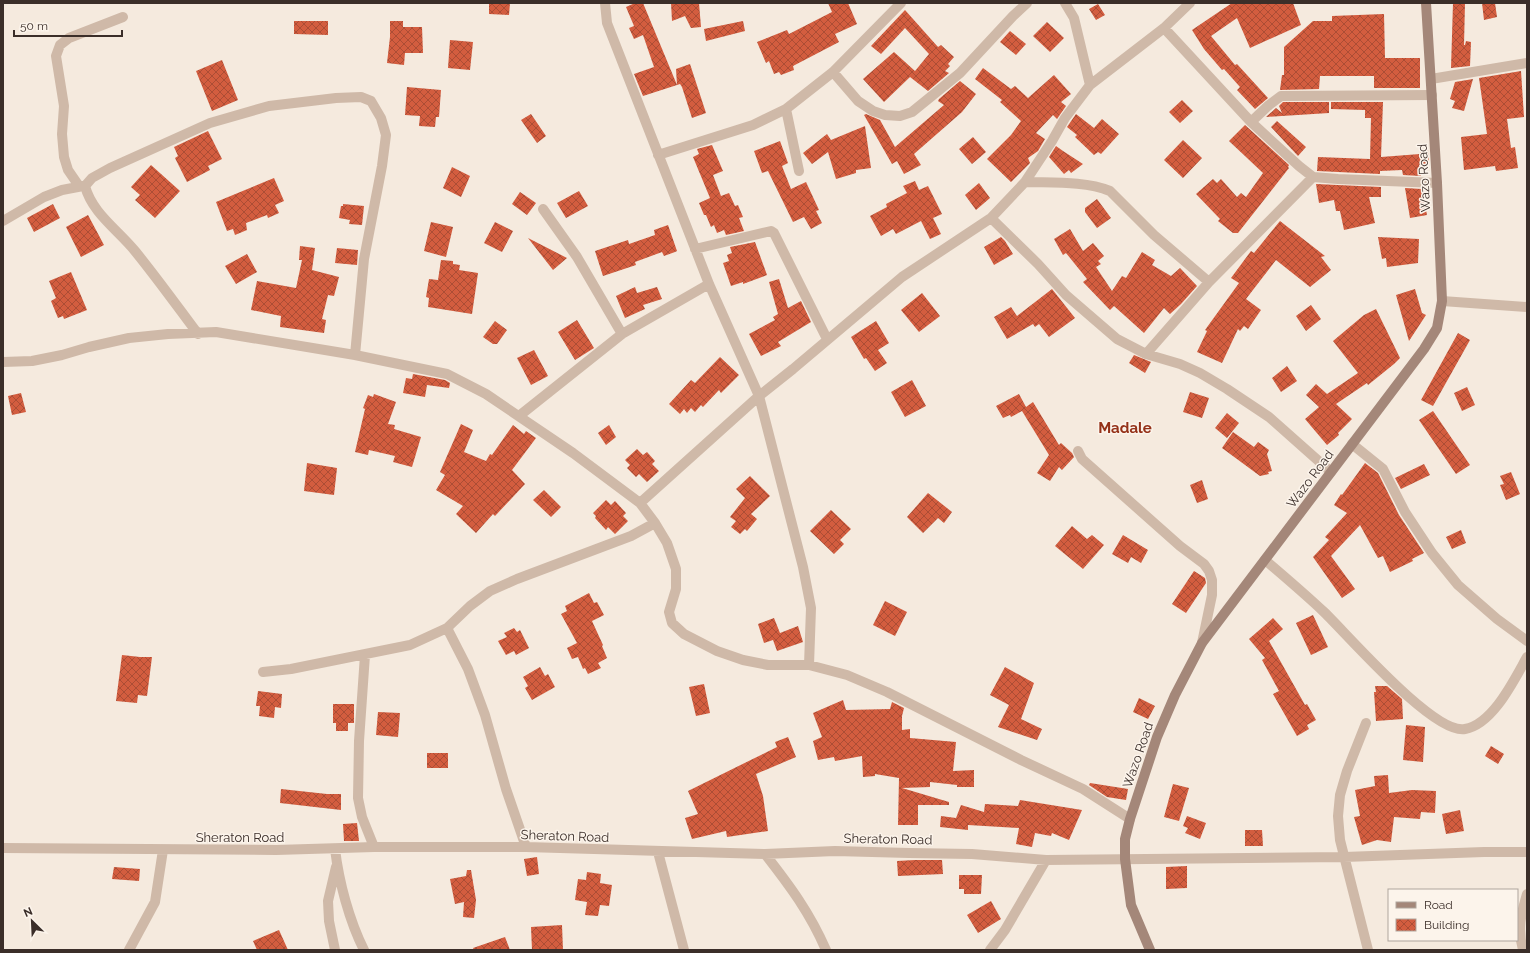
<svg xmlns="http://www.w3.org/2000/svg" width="1530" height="953" viewBox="0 0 1530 953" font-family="Raleway,sans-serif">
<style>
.building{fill:url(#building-cross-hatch)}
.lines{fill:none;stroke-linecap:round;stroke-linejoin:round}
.minor{stroke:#cfb9a8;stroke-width:10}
.tertiary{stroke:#cfb9a8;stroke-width:10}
.secondary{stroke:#a48779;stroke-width:10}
.labels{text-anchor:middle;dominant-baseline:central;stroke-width:3;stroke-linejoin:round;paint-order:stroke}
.street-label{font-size:13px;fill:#3b2e29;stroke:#fcf4eb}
.quarter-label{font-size:15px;font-weight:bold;fill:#943118;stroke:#fcf4eb}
</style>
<defs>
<pattern id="building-cross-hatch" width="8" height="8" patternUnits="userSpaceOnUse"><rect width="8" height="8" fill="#d35d3f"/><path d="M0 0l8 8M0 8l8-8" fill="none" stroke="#ac4d35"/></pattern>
</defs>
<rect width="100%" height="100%" fill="#f5eade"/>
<path class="building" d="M489,3H510L509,15L489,14Z
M635,3H643L677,85L643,96L634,74L654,67L643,35L634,39L629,28L634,26L626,7Z
M671,3H699L701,27L691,28L685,16L672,21Z
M828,3H848L857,24L835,34L839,42L793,66L794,70L781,75L779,72L774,74L769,61L766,63L757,42L787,30L789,34L832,12Z
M1232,3H1293L1301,25L1250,48L1237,18L1211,36L1235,65L1237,64L1268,98L1255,109L1237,90L1240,87L1224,69L1222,70L1204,49L1192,30Z
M1453,3H1465L1464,45H1465L1466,41L1471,42L1470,66L1451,68Z
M1482,3H1495L1497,17L1484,20Z
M1098,4L1105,15L1096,20L1089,9Z
M905,10L938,47L941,45L954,57L948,64L950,66L945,71L949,73L928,91L910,77L884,102L863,79L894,52L915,71L929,54L905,28L881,54L871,46Z
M1384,14L1385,58H1420V88H1374V76H1320L1319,89L1280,90L1282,75H1284V47L1313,21H1332V16Z
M294,21H328V35L294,34Z
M390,21H403V27H422L423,53H405L404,65L387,63L390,37Z
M743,21L745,31L706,41L704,29Z
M1047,22L1064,38L1050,52L1033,36Z
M1010,31L1026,44L1016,55L1000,42Z
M450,40L473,42L470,70L448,68Z
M222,60L238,100L212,111L196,71Z
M690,64L706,113L692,118L682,87L680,84L677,85L676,69Z
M983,68L1011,89L1015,86L1028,98L1054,75L1071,94L1061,102L1066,106L1057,119L1053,115L1036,133L1045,139L1038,151L1028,158L1030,163L1011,182L987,159L1011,135L1021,121L1000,102L1002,100L975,79Z
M1521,71L1524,117L1507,119L1511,148L1515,147L1518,168L1496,171L1495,166L1464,170L1461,137L1487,134L1479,78Z
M1473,79L1464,111L1452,108L1455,101L1450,99L1455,82Z
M960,81L976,94L962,112L914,154L921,165L904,174L897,161L892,164L864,115L866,114L880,120L895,147L944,105L938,101L939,99Z
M407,87L441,90L439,117H436L435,127L419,126L420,116L405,115Z
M1182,100L1193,111L1180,123L1169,112Z
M1283,102H1329V113L1266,117L1276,108L1282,113L1279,106Z
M1331,102H1383L1381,157L1420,154V152L1428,150L1429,163L1419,165L1421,176L1403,175L1402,170L1380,171V174L1317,171L1318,157L1370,159L1371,118H1365V110L1331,109Z
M531,114L546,136L537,143L521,120Z
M1076,114L1094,128L1102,119L1119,134L1101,154L1098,152L1094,155L1075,137L1077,135L1067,127Z
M1277,121L1306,147L1298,156L1271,127Z
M1245,125L1289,165L1288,167L1289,168L1238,233H1233L1218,221L1220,219L1196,194L1213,179L1217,183L1221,179L1237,197L1241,193L1246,197L1263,173L1229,141Z
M865,126L871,168L856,170V173L836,179L828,152L812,164L803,153L827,134L831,140Z
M208,131L222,159L208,166L210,170L187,182L175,158L178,156L174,147Z
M973,137L986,152L972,164L959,149Z
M1183,140L1202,158L1183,178L1164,160Z
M780,141L788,163L782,166L791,189L806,182L819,210L816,211L822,223L811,229L804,217L793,222L768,171L762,173L754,151Z
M712,145L723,171L713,175L721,196L729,193L735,206L738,205L743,217L739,218L744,231L726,235L724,230L717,233L714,225L711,227L706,215H704L699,203L710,198L693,157L699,154L697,149Z
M1056,146L1063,151L1083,164L1071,173L1069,170L1064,174L1049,157Z
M151,165L180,191L155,218L135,200L140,195L131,187Z
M452,167L470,176L461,197L443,188Z
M274,178L284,201L275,205L279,213L268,218L267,215L246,223L247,230L235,235L233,229L227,231L216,202Z
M915,181L919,190L928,186L942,214L933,218L941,234L930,239L921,221L896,234L893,229L881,236L870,216L887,207L886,204L907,193L903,186Z
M979,183L990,198L976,210L965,195Z
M1316,184L1381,187V197H1369L1375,223L1344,230L1340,211H1336L1334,200L1319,203Z
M1405,188L1422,189L1427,215L1410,218Z
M579,191L588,206L566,218L557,203Z
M520,192L536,203L527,215L512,204Z
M1097,199L1111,218L1097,228L1085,212V208Z
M53,204L60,218L34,232L27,218Z
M343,204L364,206L362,225L349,224L350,220L339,218L341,206H343Z
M88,215L104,245L81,257L66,227Z
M1280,221L1325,256L1321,257L1331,270L1310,287L1276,260L1246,299L1261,310L1248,329L1244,326L1240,331L1238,329L1222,363L1197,352L1207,331L1205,330L1239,283L1231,278L1251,251L1254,253Z
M431,222L453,227L446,257L424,251Z
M495,222L513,231L502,252L484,243Z
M668,225L677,251L675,252L664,256L662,252L635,262L636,265L603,276L595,251L628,240L629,244L655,235L654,230Z
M1070,229L1083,251L1093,243L1104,256L1098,261L1101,264L1096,267L1112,291L1122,276L1126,278L1142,252L1155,260L1152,265L1171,276L1180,268L1197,286L1181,304L1170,314L1164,308L1144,333L1114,306L1110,310L1083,282L1087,279L1066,253L1063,255L1054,239Z
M1001,237L1005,241L1013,254L994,265L984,247Z
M1378,237L1419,239L1418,263L1387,267L1386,258L1382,259Z
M528,238L567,258L553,270Z
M755,242L767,275L743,284V282L731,286L723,263L729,261L727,255L732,253L730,247Z
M300,246L315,248L312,270L339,277L334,296L328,295L322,319L326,320L324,333L280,327L281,316L251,310L257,281L296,288L302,260H299Z
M337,248L358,250L357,265L335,263Z
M247,254L257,272L236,284L225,266Z
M441,260L453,261V264L460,265L459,270L478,273L472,314L428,307L429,298L426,297L429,279L438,280Z
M71,272L87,310L64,319L63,316L58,318L51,301L56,298L49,281Z
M779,279L788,308L801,301L811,322L778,342L781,346L761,356L749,334L775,320L773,317L778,314L769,282Z
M635,287L637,293L657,287L662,299L643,305L645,309L625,318L616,296Z
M1052,289L1075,318L1049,337L1039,324L1035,327L1033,324L1007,339L994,317L1011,307L1017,316Z
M1415,289L1422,313L1426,315L1409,341L1396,295Z
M922,293L940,316L919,332L901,310Z
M1311,305L1321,319L1306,331L1296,316Z
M1376,309L1400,358L1394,364L1368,385L1367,383L1336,404L1352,419L1338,433L1339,435L1327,445L1305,419L1319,407L1306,395L1316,384L1327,394L1358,373L1333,341L1364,315Z
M577,320L594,348L575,360L558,332Z
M495,321L507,330L497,344H493L483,337Z
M876,321L889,343L878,350L887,363L875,371L866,358L864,359L851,337Z
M1458,333L1470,340L1433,406L1421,400Z
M534,350L548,376L531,385L517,358Z
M1134,355L1151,362L1145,373L1129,363Z
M720,357L739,375L721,393L719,390L703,407L701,405L695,412L691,408L687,413L684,409L680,414L669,404L691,380L695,383Z
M1287,366L1297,381L1281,392L1272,378Z
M413,374L445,380L450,383L449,388L427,385L425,397L403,393L406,378L412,379Z
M912,380L926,406L905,417L891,392Z
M1467,387L1475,405L1462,411L1454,393Z
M1190,392L1209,398L1202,418L1183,412Z
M21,393L26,412L12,415L8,396Z
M374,394L396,402L388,424L395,425L394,429L421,437L412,467L393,462L395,456L369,450L368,455L355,452L365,409L363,408L368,395L373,397Z
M1019,394L1026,407L1033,402L1059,445L1061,443L1072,453L1074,457L1062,470L1059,467L1050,481L1037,473L1049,455L1022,411L1011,417L1010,415L1003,418L996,406Z
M1433,411L1470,465L1456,474L1419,420Z
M1227,413L1239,423L1227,438L1215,428Z
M461,424L473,430L464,452L486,461L490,454L492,455L513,425L524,434L526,431L536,438L512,470L525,484L495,516L493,514L476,533L456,514L463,506L436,490L445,475L440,472Z
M609,425L616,437L606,445L598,433Z
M1233,432L1254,447L1258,442L1269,450L1267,454L1272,471L1268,472L1269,474L1260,476L1222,448Z
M637,449L643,455L647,452L655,461L652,464L659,471L647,482L639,474L636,477L627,468L630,465L625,460Z
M307,463L337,468L334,495L304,491Z
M1365,463L1378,473L1399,515L1424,553L1412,559L1413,561L1390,572L1383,556L1378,558L1360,525L1331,556L1355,589L1342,598L1313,557L1329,540L1325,537L1347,513L1334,505L1341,494L1342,495Z
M1424,464L1430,475L1401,489L1395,478Z
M1511,472L1520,494L1506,500L1500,485L1504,484L1500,476Z
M750,476L770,496L751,514L757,519L747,531L745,529L740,534L731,527L736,521L730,517L745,498L736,489Z
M1202,480L1208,499L1197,503L1190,485Z
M544,490L561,507L551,517L533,500Z
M928,493L952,512L944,523L938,518L923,533L907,517Z
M606,500L611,505L615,501L626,513L623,516L628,521L615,534L608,527L606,530L595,518L596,516L593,513Z
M831,510L851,529L840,540L844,544L834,554L810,531Z
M1072,526L1087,539L1092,535L1104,545L1083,569L1055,546Z
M1461,530L1466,543L1452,549L1446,537Z
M1123,535L1148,550L1141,563L1131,557L1128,563L1112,554Z
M1194,571L1205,578L1206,583L1186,613L1172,604Z
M589,593L594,603L597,602L604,615L592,621L603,645L602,646L607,658L598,663L601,668L588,674L585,668L583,669L578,657L572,659L567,648L577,643L561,614L567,611L565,606Z
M885,601L907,612L895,636L873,625Z
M1313,615L1328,647L1311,655L1296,623Z
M774,618L780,633L798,626L803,642L777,651L773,640L764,643L758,624Z
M1273,618L1283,629L1269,641L1305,705L1307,704L1316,720L1307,725L1309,729L1297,736L1273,694L1279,691L1262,660L1265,658L1249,639Z
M514,628L517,632L520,630L529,648L516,655L514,651L506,655L498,641L507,637L504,633Z
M122,655L140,657H152L147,696L138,695L137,703L116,701Z
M540,667L545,676L548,674L555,687L532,700L525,688L528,686L523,677Z
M1005,667L1034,683L1021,719L1042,729L1037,740L998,727L1009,705L990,695Z
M704,684L710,713L696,716L689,687Z
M1375,686H1387L1402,699L1403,719L1376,721L1374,692H1376Z
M258,691L282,694L281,708L275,707L274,718L259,716L260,706H256Z
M1139,698L1155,706L1148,719L1133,712Z
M843,700L846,710L890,709L892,702L904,708L902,716V730L910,729V738L956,742L953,771L974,770V787H957V785L930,782V787L902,788L949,802V805H918V825H898L899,778L875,774V776L863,777L862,756L835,761L834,757L818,760L813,741L822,737L813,713Z
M333,704H354V723H348V731H336V723H333Z
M378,712L400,713L398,737L376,735Z
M1406,725L1425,727L1423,762L1403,760Z
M788,737L796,757L756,774L763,796L768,831L727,837L726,831L692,839L685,818L698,814L688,791L777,747L775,742Z
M1491,746L1504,754L1498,764L1485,756Z
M427,753H448V768H427Z
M1388,775L1389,793L1412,790L1436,791L1435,813L1421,812L1420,819L1394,817L1391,842L1377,840L1362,845L1354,817L1360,816L1355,790L1375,786L1374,776Z
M1090,783L1128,789L1126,800L1107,797L1089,785Z
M1173,784L1189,788L1179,821L1164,817Z
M281,789L327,794H341V810L280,803Z
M1020,800L1082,810L1069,840L1052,833L1051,836L1035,833L1032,847L1016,844L1019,828L968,825V830L940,827L941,816L956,818L961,805L984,812L985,804L1018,806Z
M1460,810L1464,831L1446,834L1442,814Z
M1187,816L1206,823L1200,839L1185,833L1188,828L1183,826Z
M357,823L359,841H344L343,824Z
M1245,830H1262L1263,846H1245Z
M537,857L539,874L527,876L524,859Z
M915,860H942L943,874L898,876L897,861Z
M1187,866V888L1166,889V867Z
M114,867L140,869L139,881L112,879Z
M467,870H471L476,900L474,918L463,917L464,902L455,904L450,879L466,876Z
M587,872L601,874L600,883L612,885L609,906L600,905L598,916L585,915L587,902L575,900L578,879L586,880Z
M959,875H982L981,894H964V889H959Z
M991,901L1001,919L978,933L967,915Z
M562,925L563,950H532L531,927Z
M279,930L288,950H257L253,941Z
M505,937L510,950H474L473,948Z"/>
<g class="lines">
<path class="minor" d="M605,3L607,23L709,284L759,396L803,567L811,608L809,665
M1065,3L1074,18L1090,85
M1164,28L1251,122L1299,166L1313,177L1338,179L1437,183
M833,72L858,101L873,111L885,115L900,116L912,112L960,73L1013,16L1027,3
M1431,79L1527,63
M786,109L799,171
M1251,122L1269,105L1281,96L1432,95
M658,155L753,125L786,109L833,72L901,3
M1025,182C1052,183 1085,181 1110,191L1154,235L1209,282
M79,186L68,170L64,157L62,134L64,106L56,56L60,45L69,38L123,17
M543,209L577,257L622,334
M991,218L1038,264L1066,295L1117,339L1146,354L1180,364L1200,373L1227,389L1269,417L1331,472
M3,221L44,197L62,190L83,186
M695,249L771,231L774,233L827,339
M198,334C177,306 157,278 135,251C118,230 92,213 85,186L92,178L110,168L210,123L269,106L336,98L361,97L371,101L381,118L386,135L382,166L364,259L355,355
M1146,354L1209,282L1313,177
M3,362L32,361L62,355L89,347L129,338L168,334L216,332L355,355L447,374L486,394L573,453L640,503L655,523L667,543L676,569V589L669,612L672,623L684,634L717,651L743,660L768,665H809L847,675L887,692L1021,760L1083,789L1130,819
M519,416L622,334L709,284
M1352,444L1383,469L1405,512L1432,553L1458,585L1497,619L1527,641
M1078,451L1082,459L1180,546L1204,564L1209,571L1212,580V595L1202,643
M640,503L759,396L793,369L876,299L902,277L991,218L1025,182L1052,141L1065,118L1090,85L1164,28L1190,3
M1265,560C1285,577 1305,594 1324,612C1348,635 1434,735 1465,729C1493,724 1514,680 1527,657
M447,628L468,669L485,715L506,789L526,847
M365,655L359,741L358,798L362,817L374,847
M263,672L291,669L410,645L447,628L470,606L490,591L517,579L631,536L655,523
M1366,723L1347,771L1340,795L1338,816L1340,840L1368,950
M3,848L276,850L374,847H526L765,854L835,851L909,853L972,854L1046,860L1344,857L1484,852H1527
M335,849C339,882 349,920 364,950
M658,852L684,950
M765,854C790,886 810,913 826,950
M129,950L155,902L163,850
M335,950L329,921L328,901L336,867
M990,950L1005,930L1046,860
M1523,950C1517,928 1521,915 1527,894"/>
<path class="tertiary" d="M1442,301L1527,307"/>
<path class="secondary" d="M1150,950L1131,905L1125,859V839L1130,819L1157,737L1175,695L1202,643L1424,349L1437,328L1442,301L1437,183L1426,3"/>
</g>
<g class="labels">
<g class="street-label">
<text transform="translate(1424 178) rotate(-93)">Wazo Road</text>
<text transform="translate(1310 479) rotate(-53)">Wazo Road</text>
<text transform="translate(1138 755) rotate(-71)">Wazo Road</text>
<text transform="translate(565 836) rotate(2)">Sheraton Road</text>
<text x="240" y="837">Sheraton Road</text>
<text transform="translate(888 839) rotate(1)">Sheraton Road</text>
</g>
<g class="quarter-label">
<text x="1125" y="428">Madale</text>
</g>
</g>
<rect width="1530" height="953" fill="none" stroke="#3b2e29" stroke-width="8"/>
<rect x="1388" y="889" width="130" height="52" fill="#fcf4eb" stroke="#afa59d"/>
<rect x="1396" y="902" width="20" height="6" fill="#a48779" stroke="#afa59d"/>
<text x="1424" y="909" font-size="12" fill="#3b2e29">Road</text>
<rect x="1396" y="919" width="20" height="12" fill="url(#building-cross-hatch)" stroke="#afa59d"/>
<text x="1424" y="929" font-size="12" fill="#3b2e29">Building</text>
<g transform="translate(32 921) rotate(336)" stroke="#fcf4eb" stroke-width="3" paint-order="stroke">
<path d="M0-3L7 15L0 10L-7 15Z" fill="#3b2e29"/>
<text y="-6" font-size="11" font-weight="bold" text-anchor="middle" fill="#3b2e29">N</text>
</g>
<path d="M14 30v6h108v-6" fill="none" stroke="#3b2e29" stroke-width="2"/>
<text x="20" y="30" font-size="12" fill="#3b2e29" stroke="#fcf4eb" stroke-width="3" paint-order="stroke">50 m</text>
</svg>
